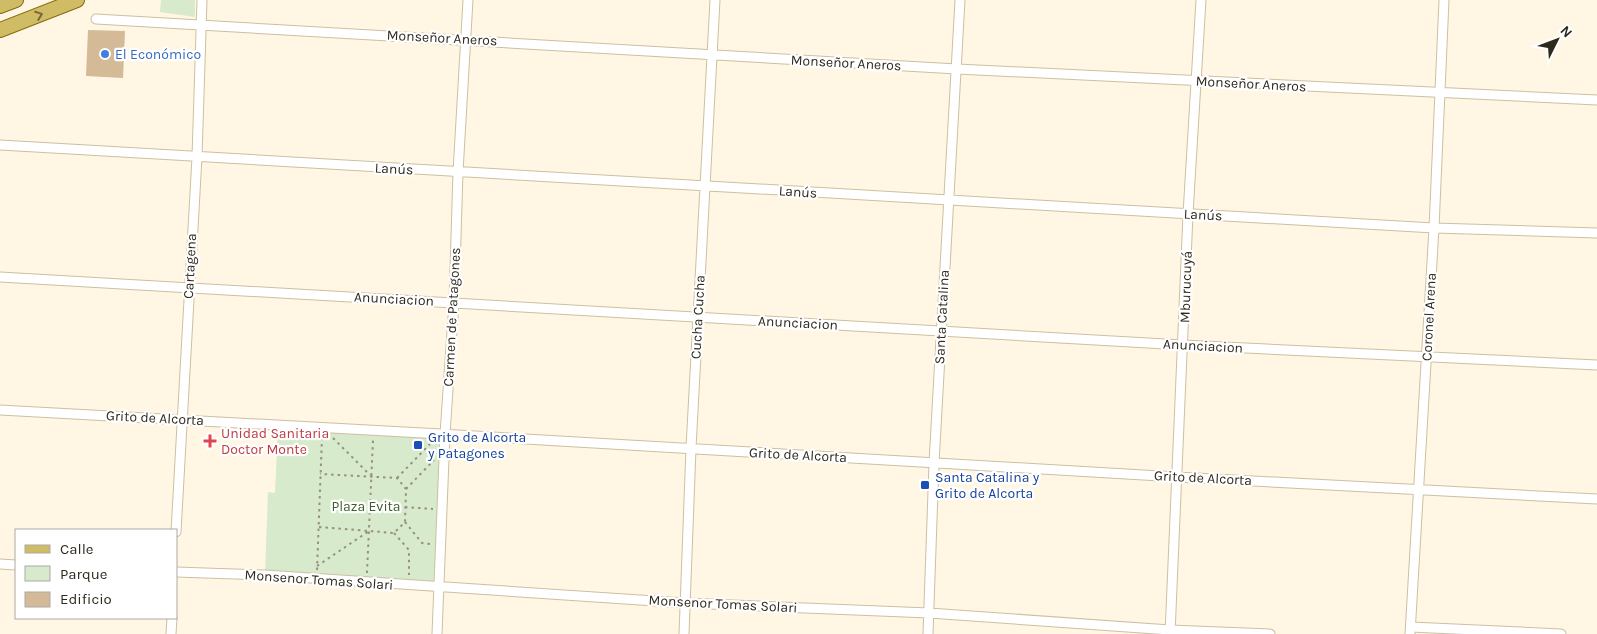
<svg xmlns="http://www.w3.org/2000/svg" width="1597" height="634" viewBox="0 0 1597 634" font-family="Karla,sans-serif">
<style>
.green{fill:#d7eacc}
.building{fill:#d4ba96}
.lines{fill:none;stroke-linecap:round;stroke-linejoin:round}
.minor-casing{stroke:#cdbfa2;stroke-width:11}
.primary-casing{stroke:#846b0a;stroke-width:16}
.path{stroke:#989182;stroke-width:2;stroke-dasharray:2.5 4;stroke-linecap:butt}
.minor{stroke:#fff;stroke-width:9}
.primary{stroke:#d1bc66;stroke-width:14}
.oneway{stroke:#776b3e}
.shop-dot{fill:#3f7fe0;stroke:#fff;stroke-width:2}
.health-dot{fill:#e0444e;stroke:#fff;stroke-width:2}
.transit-dot{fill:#1a4fb4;stroke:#fff;stroke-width:2}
.labels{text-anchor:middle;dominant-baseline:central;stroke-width:4.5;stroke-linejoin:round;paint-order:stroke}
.street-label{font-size:14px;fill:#2e291d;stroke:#fff}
.shop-label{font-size:14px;fill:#366cbe;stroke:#fff;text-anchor:start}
.health-label{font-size:14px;fill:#be3a42;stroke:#fff;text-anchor:start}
.transit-label{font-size:14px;fill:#164399;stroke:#fff;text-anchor:start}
.park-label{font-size:14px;fill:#3e5d2a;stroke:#fff}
</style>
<rect width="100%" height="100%" fill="#fff6e4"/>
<path class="green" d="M161,0H195V17L160,12Z
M278,426L445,434L438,588L265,575L268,492L275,493Z"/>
<path class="building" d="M88,30L125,31L123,78L86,76Z"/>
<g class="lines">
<g class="minor-casing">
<path id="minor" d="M96,19L957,69L1597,100
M0,145L1434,228L1597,233
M0,277L1183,345L1597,365
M0,410L441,434L1177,477L1597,499
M176,532L197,157L202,0
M0,564L16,565
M176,572L265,575L685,603L929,613L1170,630L1270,634
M1411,627L1561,634
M171,634L172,618
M437,634L445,434L454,302L458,172L468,0
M684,634L691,448L715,0
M928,634L934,463L960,0
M1170,634L1188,214L1201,0
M1410,634L1434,228L1444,0"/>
</g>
<g class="primary-casing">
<path id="primary" d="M0,6L16,0
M0,30L77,0"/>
</g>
<path class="path" d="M333,438L370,475
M397,478L430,444
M406,489L434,460
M405,507L433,509
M405,522L422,543L430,544
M319,527L394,533L405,522L406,489L397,478L320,474
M394,533L409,550V575
M317,566L369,531
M317,570L322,437
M367,573L373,440"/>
<use href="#minor" class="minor"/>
<use href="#primary" class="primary"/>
</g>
<defs><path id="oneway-chevron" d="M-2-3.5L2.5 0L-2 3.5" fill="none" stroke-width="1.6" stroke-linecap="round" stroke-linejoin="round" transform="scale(1.25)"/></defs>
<use class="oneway" href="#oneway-chevron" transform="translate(39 15) rotate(-21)"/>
<circle class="shop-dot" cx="105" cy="54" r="5"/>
<path class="health-dot" d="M207.5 433.5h5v5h5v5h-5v5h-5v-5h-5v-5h5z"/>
<g class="transit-dot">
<rect x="413" y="440" width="10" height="10" rx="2.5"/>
<rect x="920" y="480" width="10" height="10" rx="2.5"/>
</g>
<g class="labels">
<g class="street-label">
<text transform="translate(442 38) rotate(3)">Monseñor Aneros</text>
<text transform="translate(846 63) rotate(3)">Monseñor Aneros</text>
<text transform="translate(1251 84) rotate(3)">Monseñor Aneros</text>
<text transform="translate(394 169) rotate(3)">Lanús</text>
<text transform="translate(798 192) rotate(4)">Lanús</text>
<text transform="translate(1203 215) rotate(3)">Lanús</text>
<text transform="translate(190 266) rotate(-87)">Cartagena</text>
<text transform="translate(1186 287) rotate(-88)">Mburucuyá</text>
<text transform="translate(394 299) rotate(3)">Anunciacion</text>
<text transform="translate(452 317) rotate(-87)">Carmen de Patagones</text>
<text transform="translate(698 317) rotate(-87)">Cucha Cucha</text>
<text transform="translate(942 317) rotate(-87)">Santa Catalina</text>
<text transform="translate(1429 317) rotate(-87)">Coronel Arena</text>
<text transform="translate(798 323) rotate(3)">Anunciacion</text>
<text transform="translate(1203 346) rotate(3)">Anunciacion</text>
<text transform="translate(155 418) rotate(3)">Grito de Alcorta</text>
<text transform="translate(798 455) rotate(3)">Grito de Alcorta</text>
<text transform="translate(1203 478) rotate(3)">Grito de Alcorta</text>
<text transform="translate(319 580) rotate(4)">Monsenor Tomas Solari</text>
<text transform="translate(723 604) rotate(3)">Monsenor Tomas Solari</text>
</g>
<g class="shop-label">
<text x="115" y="54">El Económico</text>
</g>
<g class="health-label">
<text x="221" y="433">Unidad Sanitaria<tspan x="221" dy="16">Doctor Monte</tspan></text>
</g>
<g class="transit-label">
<text x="428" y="437">Grito de Alcorta<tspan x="428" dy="16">y Patagones</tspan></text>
<text x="935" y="477">Santa Catalina y<tspan x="935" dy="16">Grito de Alcorta</tspan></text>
</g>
<g class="park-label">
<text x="366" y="506">Plaza Evita</text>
</g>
</g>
<rect x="15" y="529" width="162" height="90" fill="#ffffff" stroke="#aba9a5"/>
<rect x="25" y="545" width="25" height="8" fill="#d1bc66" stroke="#aba9a5"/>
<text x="60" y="554" font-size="15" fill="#2e291d">Calle</text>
<rect x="25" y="566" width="25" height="15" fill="#d7eacc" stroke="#aba9a5"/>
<text x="60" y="579" font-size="15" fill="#2e291d">Parque</text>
<rect x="25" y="592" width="25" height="15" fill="#d4ba96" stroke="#aba9a5"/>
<text x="60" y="604" font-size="15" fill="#2e291d">Edificio</text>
<g transform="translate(1557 40) rotate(48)" stroke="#ffffff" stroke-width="4" paint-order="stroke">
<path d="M0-4L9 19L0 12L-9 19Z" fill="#2e291d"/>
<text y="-8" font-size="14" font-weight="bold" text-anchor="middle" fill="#2e291d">N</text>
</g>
</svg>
